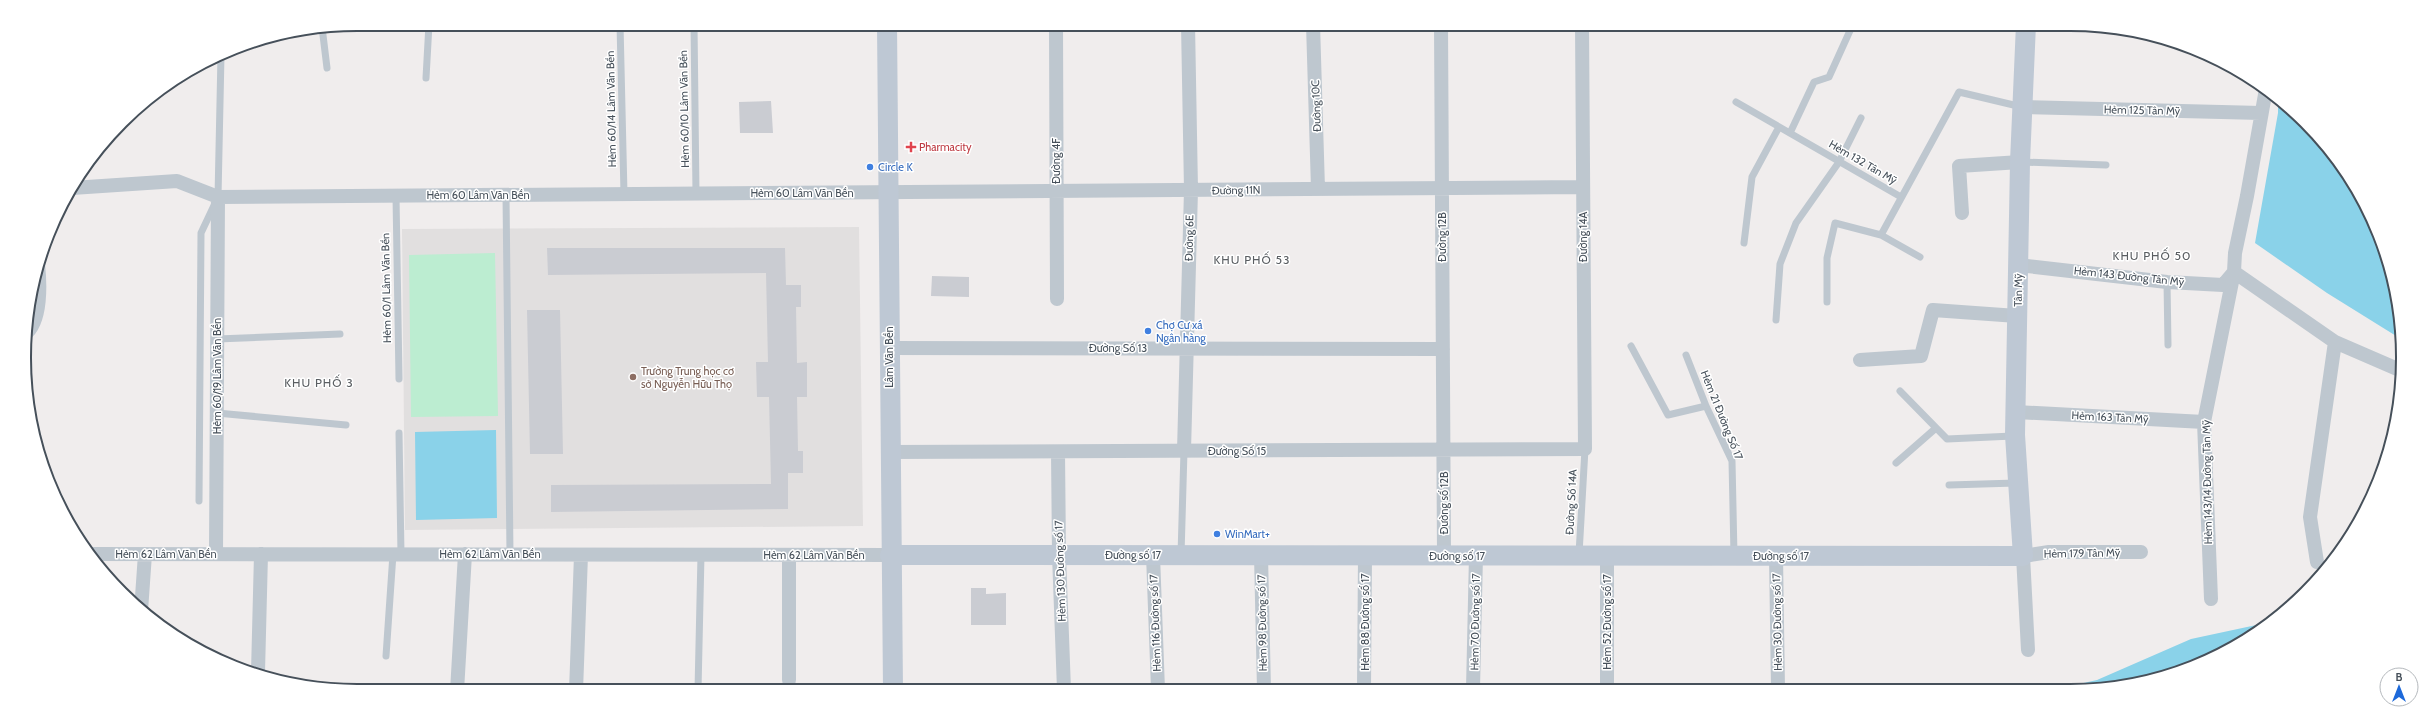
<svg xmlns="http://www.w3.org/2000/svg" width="2427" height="715" viewBox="0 0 2427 715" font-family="Cabin,sans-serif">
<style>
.education{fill:#e1dfdf}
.green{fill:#bcedd1}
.water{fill:#8ad2e9}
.building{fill:#caccd2}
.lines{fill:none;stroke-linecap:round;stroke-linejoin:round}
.lane{stroke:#bec7cf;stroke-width:7}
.street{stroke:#bec7cf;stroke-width:14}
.secondary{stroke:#bec8d4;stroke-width:20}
.health-dot{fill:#e0444e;stroke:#fff;stroke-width:1.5}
.shop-dot{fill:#3f7fe0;stroke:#fff;stroke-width:1.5}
.education-dot{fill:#8d6e63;stroke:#fff;stroke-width:1.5}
.labels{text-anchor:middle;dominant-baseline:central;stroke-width:3;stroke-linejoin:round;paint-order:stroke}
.street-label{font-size:11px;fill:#46505a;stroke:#fff}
.health-label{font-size:11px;fill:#be3a42;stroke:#fff;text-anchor:start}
.shop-label{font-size:11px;fill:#366cbe;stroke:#fff;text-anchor:start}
.education-label{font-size:11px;fill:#785e54;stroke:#fff;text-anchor:start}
.neighbourhood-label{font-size:12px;letter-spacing:1px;fill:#5a5e62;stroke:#fff}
.rim{fill:none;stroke:#46505a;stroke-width:2}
</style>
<rect width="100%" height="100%" fill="#f0eded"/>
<path class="education" d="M859,227L863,526L405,530L402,229Z"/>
<path class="green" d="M495,253L498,416L411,417L409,255Z"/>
<path class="water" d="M2278,100L2305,122L2347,172L2378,230L2397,292L2401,339L2327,293L2255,243L2278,113Z
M496,430L497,518L416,520L415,432Z
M2261,624H2265L2217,657L2113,688H2061L2097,680L2191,639Z"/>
<path class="building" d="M771,101L773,133H740L739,102Z
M547,248H785L786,285H801V307H796L797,363L807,362V397H797L798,451H803V473H788V509L551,512V485L771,484L769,397H757L756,362H768L766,273L548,275Z
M932,276L969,277V297L931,296Z
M527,310H560L563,454H530Z
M971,588H986V594L1006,593V625H971Z"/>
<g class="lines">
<path class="lane" d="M620,24L624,194
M694,24L696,194
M322,27L327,68
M426,78L429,24
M1736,102L1901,197
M1790,133L1814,82L1829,77L1853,24
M2022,162L2106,165
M506,195L510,554
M396,196L399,379
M1881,235L1959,92L2022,107
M1744,243L1752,177L1779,127
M2167,282L2168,345
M1827,302V258L1835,223L1881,235L1920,257
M1776,320L1780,264L1796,223L1839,162L1861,118
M217,339L340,334
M1631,346L1668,415L1706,406
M1686,355L1706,406L1732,461L1734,555
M1900,391L1947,439L2013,436
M217,413L346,425
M399,433L401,554
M1896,463L1936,428
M1949,485L2016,483
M199,501L201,233L218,197L221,55
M1579,554L1585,449
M1181,555L1184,451
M202,651L203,650
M386,656L393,554
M698,690L701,555"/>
<path class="street" d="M1056,24L1057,299
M1313,24L1318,189
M1441,24L1444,555
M2266,89L2247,196L2235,253L2234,272L2335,342L2402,371
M2023,107L2261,113
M72,188L177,181L218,197L1583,187
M1962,213L1959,166L2020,162
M2018,265L2167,282L2223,285L2234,272
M25,334C42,322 40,282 38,264
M889,348L1443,349
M1860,360L1921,356L1933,310L2017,316
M2016,412L2204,422
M1184,451L1191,190L1188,24
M890,452L1585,449L1582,24
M1058,452L1059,555L1064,690
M89,554L890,555
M216,554L218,197
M789,555V680
M1153,555L1158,690
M1261,555L1264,690
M1776,556L1778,689
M2317,562L2310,517L2335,342
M2211,599L2204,422L2234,272
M141,611L145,554
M2028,650L2023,556L2049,552H2141
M258,672L261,554
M1364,689L1365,555
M1473,689L1476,555
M1607,689V556
M457,691L465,554
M576,691L581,555"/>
<path class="secondary" d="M887,24L893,690
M890,555L2023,556L2015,435L2020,162L2026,24"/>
</g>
<path class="health-dot" d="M909 141h4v4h4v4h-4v4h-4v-4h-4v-4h4z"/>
<g class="shop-dot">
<circle cx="870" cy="167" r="4"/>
<circle cx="1148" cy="331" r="4"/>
<circle cx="1217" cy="534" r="4"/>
</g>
<circle class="education-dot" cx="633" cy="377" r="4"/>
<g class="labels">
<g class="street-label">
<text transform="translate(1316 106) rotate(-92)">Đường 10C</text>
<text transform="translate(611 109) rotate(-91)">Hẻm 60/14 Lâm Văn Bền</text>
<text transform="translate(684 109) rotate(-91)">Hẻm 60/10 Lâm Văn Bền</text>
<text transform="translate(2142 110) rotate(1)">Hẻm 125 Tân Mỹ</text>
<text transform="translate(1056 161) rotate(-90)">Đường 4F</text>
<text transform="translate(1863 162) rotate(30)">Hẻm 132 Tân Mỹ</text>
<text transform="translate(1236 190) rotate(-1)">Đường 11N</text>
<text x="802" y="193">Hẻm 60 Lâm Văn Bền</text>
<text x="478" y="195">Hẻm 60 Lâm Văn Bền</text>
<text transform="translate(1442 237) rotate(-90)">Đường 12B</text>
<text transform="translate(1583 237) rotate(-90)">Đường 14A</text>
<text transform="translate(1189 238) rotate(-89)">Đường 6E</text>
<text transform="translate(2129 276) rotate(6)">Hẻm 143 Đường Tân Mỹ</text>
<text transform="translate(386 288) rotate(-91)">Hẻm 60/1 Lâm Văn Bền</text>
<text transform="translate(2018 290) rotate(-89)">Tân Mỹ</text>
<text x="1118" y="348">Đường Số 13</text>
<text transform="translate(889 357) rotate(-90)">Lâm Văn Bền</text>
<text transform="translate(217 376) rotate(-90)">Hẻm 60/19 Lâm Văn Bền</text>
<text transform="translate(1722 415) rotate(68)">Hẻm 21 Đường Số 17</text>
<text transform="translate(2110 417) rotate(3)">Hẻm 163 Tân Mỹ</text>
<text x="1237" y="451">Đường Số 15</text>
<text transform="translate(2207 482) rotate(-91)">Hẻm 143/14 Đường Tân Mỹ</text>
<text transform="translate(1571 502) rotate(-87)">Đường Số 14A</text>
<text transform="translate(1444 503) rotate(-90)">Đường số 12B</text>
<text transform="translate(2082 553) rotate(-1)">Hẻm 179 Tân Mỹ</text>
<text x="166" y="554">Hẻm 62 Lâm Văn Bền</text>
<text x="490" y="554">Hẻm 62 Lâm Văn Bền</text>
<text x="814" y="555">Hẻm 62 Lâm Văn Bền</text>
<text x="1133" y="555">Đường số 17</text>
<text x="1457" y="556">Đường số 17</text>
<text x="1781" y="556">Đường số 17</text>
<text transform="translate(1060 571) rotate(-92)">Hẻm 130 Đường số 17</text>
<text transform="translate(1365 622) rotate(-90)">Hẻm 88 Đường số 17</text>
<text transform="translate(1475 622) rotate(-89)">Hẻm 70 Đường số 17</text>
<text transform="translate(1607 622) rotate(-90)">Hẻm 52 Đường số 17</text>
<text transform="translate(1777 622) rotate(-91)">Hẻm 30 Đường số 17</text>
<text transform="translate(1155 623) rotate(-92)">Hẻm 116 Đường số 17</text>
<text transform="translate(1262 623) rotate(-91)">Hẻm 98 Đường số 17</text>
</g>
<g class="health-label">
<text x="919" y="147">Pharmacity</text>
</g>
<g class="shop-label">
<text x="878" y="167">Circle K</text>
<text x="1156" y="325">Chợ Cư xá<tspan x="1156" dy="13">Ngân hàng</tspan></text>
<text x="1225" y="534">WinMart+</text>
</g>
<g class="education-label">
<text x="641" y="371">Trường Trung học cơ<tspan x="641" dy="13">sở Nguyễn Hữu Thọ</tspan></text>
</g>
<g class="neighbourhood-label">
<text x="2152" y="255">KHU PHỐ 50</text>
<text x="1252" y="259">KHU PHỐ 53</text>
<text x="319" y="382">KHU PHỐ 3</text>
</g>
</g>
<path d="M0 0H2427V715H0ZM357 31H2070A326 326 0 0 1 2396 357V358A326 326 0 0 1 2070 684H357A326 326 0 0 1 31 358V357A326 326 0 0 1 357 31Z" fill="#fff" fill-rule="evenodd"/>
<path class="rim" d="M357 31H2070A326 326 0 0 1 2396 357V358A326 326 0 0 1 2070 684H357A326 326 0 0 1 31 358V357A326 326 0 0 1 357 31Z"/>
<g transform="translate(2399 687)"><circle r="19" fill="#ffffff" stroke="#b5b9bd"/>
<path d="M0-3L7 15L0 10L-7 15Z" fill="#1d69da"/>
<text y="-6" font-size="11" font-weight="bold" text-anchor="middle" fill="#46505a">B</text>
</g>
</svg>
